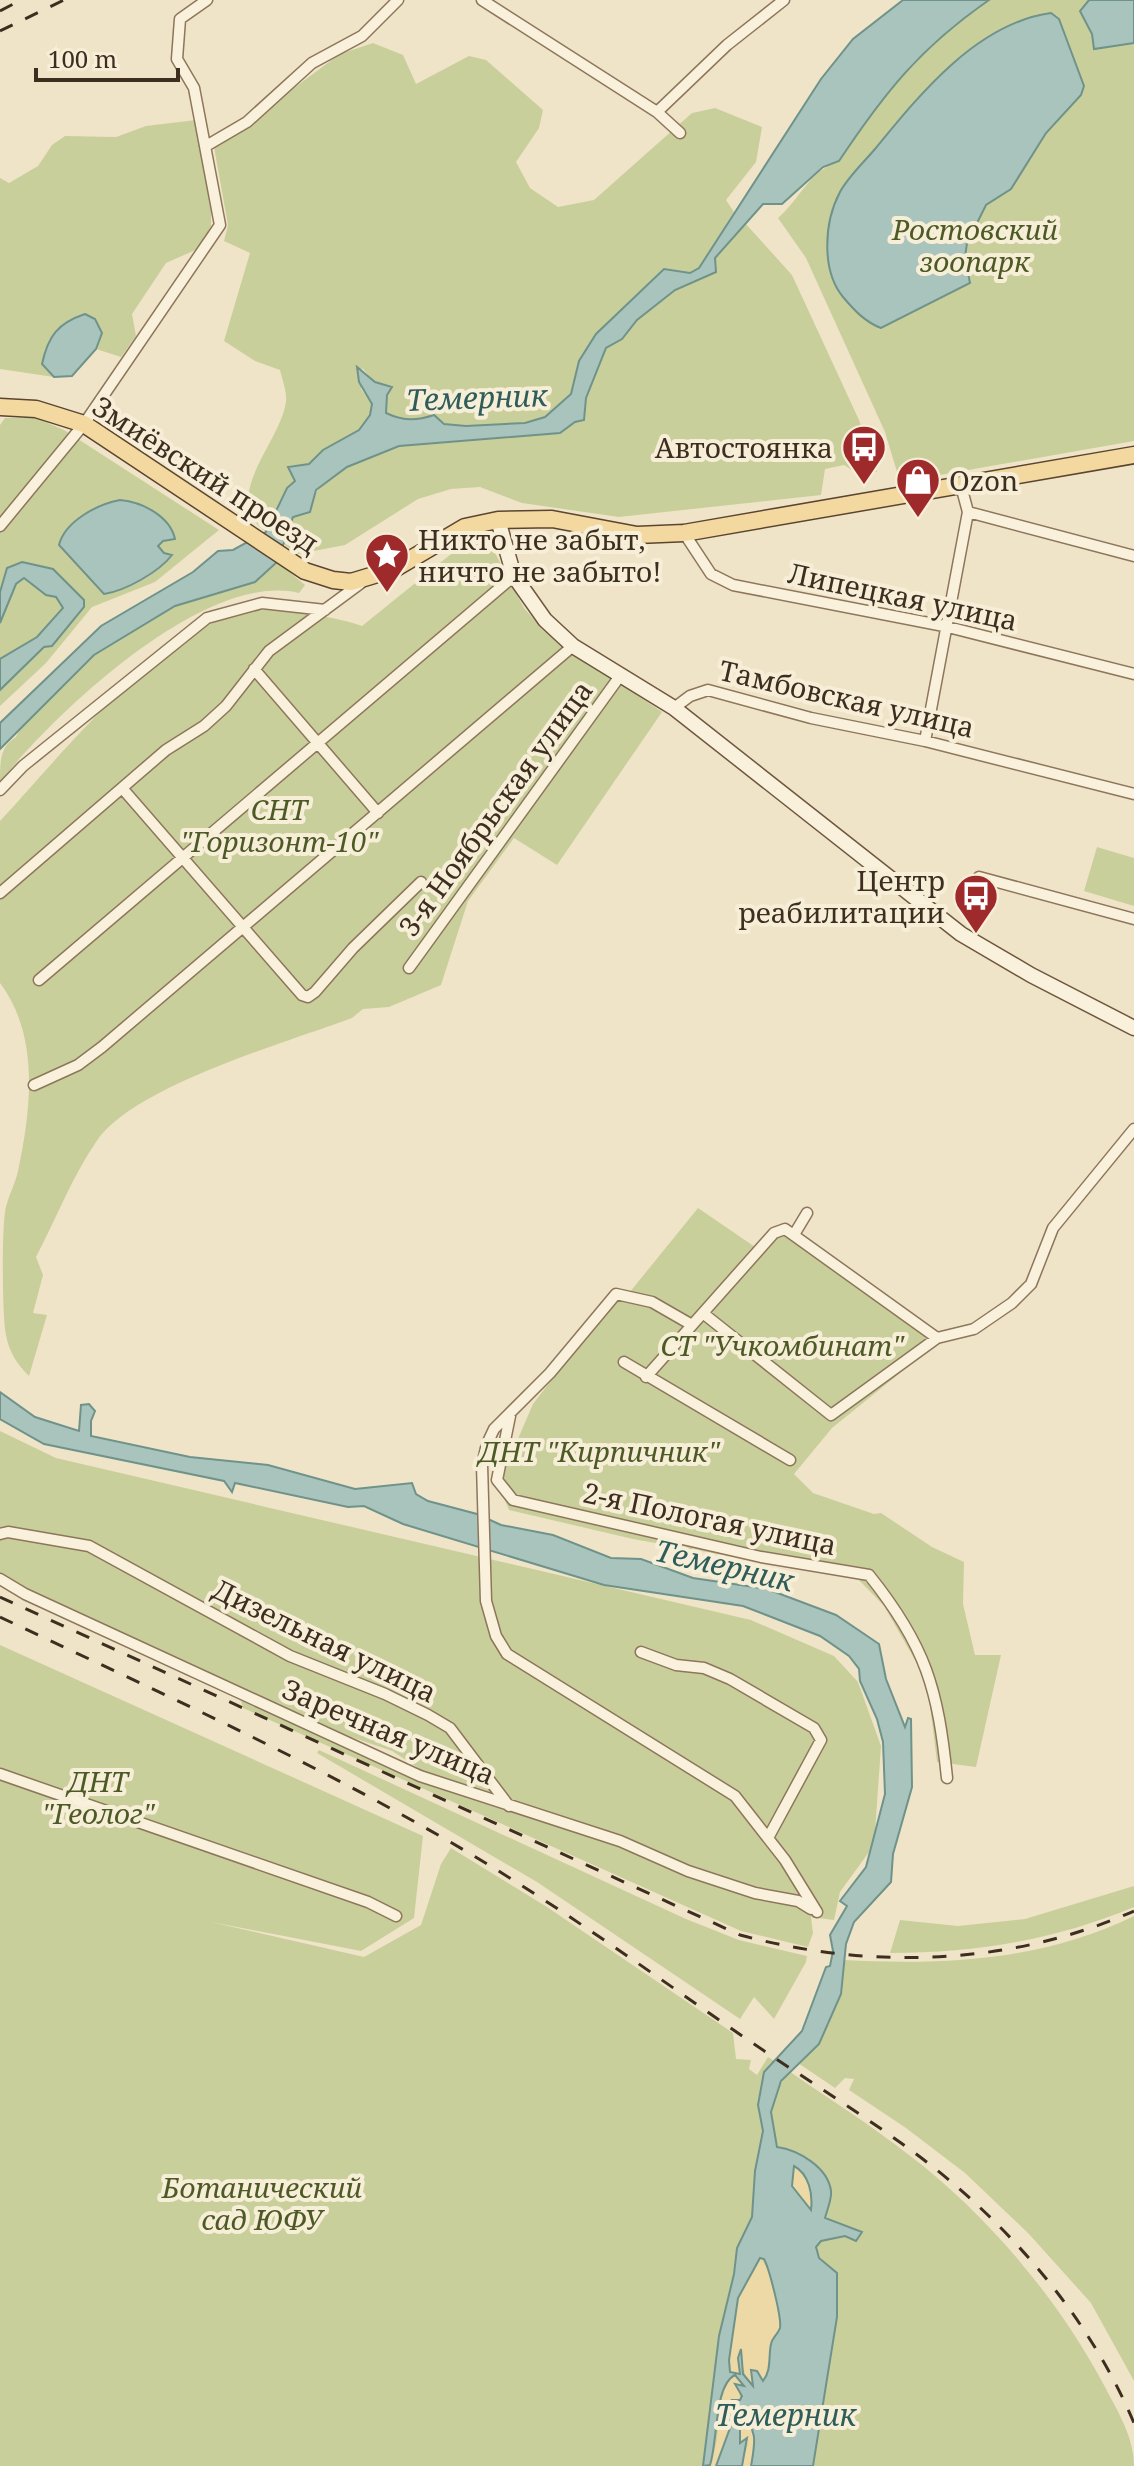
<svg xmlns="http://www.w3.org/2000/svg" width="1134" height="2466" viewBox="0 0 1134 2466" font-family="'Noto Serif',serif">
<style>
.green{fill:#c9cf9b}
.sand{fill:#ecd9a5}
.water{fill:#a9c4bc;stroke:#6f938a;stroke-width:2;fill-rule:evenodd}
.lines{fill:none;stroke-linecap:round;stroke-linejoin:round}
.street-casing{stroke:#8d765c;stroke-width:13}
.secondary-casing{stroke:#6f573f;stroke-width:17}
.primary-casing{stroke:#5b4430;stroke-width:19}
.street{stroke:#faf1dc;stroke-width:10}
.secondary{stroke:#faf1dc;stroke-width:14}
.primary{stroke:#f3d9a0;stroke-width:16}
.rail{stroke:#3d2e20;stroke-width:3;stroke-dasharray:14 14;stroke-linecap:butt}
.labels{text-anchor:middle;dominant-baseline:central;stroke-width:8;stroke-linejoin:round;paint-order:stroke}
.park-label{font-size:28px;font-style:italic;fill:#4d5a26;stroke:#f7eed8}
.poi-label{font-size:28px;fill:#3d2e20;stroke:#f7eed8;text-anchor:end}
.street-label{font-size:28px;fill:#3d2e20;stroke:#f7eed8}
.water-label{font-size:30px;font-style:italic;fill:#2f5d5a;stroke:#f7eed8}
</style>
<rect width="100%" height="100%" fill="#f0e4c8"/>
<path class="green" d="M989,0H1134V441L900,482L885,432L806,258L778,218C801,198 808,172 839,161C885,92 920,47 989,0Z
M373,43L403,55L416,84L469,56L486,60L543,110L539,128L516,162L530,188L558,207L594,200L692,113L715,108L762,127L756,162L726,200L734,212L699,268L690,273L664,269L596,334L579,361L571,394L545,417L525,423L466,426L443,424L434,415C416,421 403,421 386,413L384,384L375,382L362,368L361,389L372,404L370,415L359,430L323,450L309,464L288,466L295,481L266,532C218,498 282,441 286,401C287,392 282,379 280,370L255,361L224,341L250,253L224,241L228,225L214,147L340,54Z
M196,120L211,192V226L200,248L166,263L132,314L136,336L121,357L96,349L102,333L42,364L54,377L0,369V178L9,183L38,166L52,145L65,136L116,137L146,126Z
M745,223L792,275L859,420L877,472H855L844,465L825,469L821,495L619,517L522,503L480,487L451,489L418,499L345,545L298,554L282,543L293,517L310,511C312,506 313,498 316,493C326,474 378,452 399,446L560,433L575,422L584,420L586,398L606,348L622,339L637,320L675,290L716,272L715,258Z
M5,418H36L64,430L219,530L155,582L92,607L46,663L0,706V425Z
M485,534L524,608L543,630L662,712L557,865L514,838L468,901L441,985L389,1007L363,1009L352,1018C288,1042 131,1087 96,1142C72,1177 56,1219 36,1257L43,1275L33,1313L47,1315L29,1376C17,1364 9,1352 6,1335C2,1315 2,1233 5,1212C7,1198 15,1185 18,1171C31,1110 40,1036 0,983V821C58,759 163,626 248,611C274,607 337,617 362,626L471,538Z
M277,562L305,585L299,593C205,570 54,714 0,782C0,761 0,746 16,737L20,728L94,655L175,606L255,582Z
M1097,847L1134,858V906L1084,891Z
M698,1208L758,1249L782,1223L936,1344L832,1428L794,1474L813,1493L874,1514L881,1513L932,1547L964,1562L963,1604L975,1655H1001L976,1767L937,1762L927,1681L884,1606L858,1579L633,1539L509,1510L495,1476L511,1455L533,1404L617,1295L625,1298Z
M0,1431L56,1458L751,1620L834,1656L858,1682L881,1746L875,1832L869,1852L840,1892L834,1920L811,1917L813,1933L808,1947L741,1931L243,1708L240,1697L443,1784L392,1751L296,1718L97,1621L0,1581Z
M0,1645L423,1836L414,1918L361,1951L211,1922L364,1957L421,1925L441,1864L451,1848L547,1907L733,2033L736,2059L751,2060L749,2069L757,2075L768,2057L776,2062L764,2072L777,2090L789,2071C829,2099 871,2125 909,2155C988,2215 1059,2300 1105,2387C1118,2412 1134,2437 1134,2466H0Z
M319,1750L686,1919L739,1940L807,1956L806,1962L774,2019L754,1997L740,2019L537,1882L317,1753Z
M1134,1886V1907C1055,1940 976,1953 890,1953L900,1920L958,1926L1025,1919Z
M1134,1916V2381L1091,2303L1028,2233L965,2173L906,2128L849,2090L854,2079L845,2078L835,2088L798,2063L841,1994L844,1960C944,1965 1042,1961 1134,1916Z"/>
<path class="sand" d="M793,2166C809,2174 813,2195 811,2211L792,2186Z
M761,2258L773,2279L780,2327C771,2343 768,2361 766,2378L754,2386L748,2384L739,2353L741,2375L730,2373L729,2360L738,2297Z
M735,2375L744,2386L739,2388L740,2400H732L735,2409L726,2420L727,2422L739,2415L754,2431L751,2466H742L748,2443H740V2423L733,2420L716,2466H709C723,2437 715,2404 730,2376Z"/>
<path class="water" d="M903,0H989C920,48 885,92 839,161L823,167L782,204H763L715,258L716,272L675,290L637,320L622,339L606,348L586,398L584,420L575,422L560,433L399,446L347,467L316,490L310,512L293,517L277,562L255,582L175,606L94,655L0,749V723L101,626L193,572L218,551L233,550L266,532L287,488L295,481L288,467L309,464L323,450L359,430L370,415L372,404L359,382L357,367L375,382L392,387L387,395L386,413C403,421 416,421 434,415L444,424L466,426L525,423L545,417L571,394L579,361L596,334L664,269L690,273L699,268L821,79L853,39Z
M1089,0H1134V43L1094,49L1092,34L1080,11Z
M1051,13L1059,19L1084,86L1081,95L1046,133L1011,189L986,205L967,243L965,257L970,283L881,328C865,322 854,310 843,297C821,270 824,222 840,192C848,177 864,162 875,149C920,94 977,23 1051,13Z
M85,314L95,319L102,333L96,349L72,376L54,377L42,364C48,336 58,323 85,314Z
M120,500C142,502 170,516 175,539L163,541L158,546L164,553L172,555C159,572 125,591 104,594L59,545C65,521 98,504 120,500Z
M22,562L53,569L84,600V607L52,646L44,647L0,690V659L37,637L63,608L56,597L46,595L24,578L16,584L0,623V592L7,568Z
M0,1392L35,1417L79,1431L81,1405L89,1404L95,1411L91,1421V1436L190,1457L268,1465L355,1489L412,1483L416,1494L428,1501L477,1514L501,1525L553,1535L611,1558L641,1559L693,1578L767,1589L836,1615L879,1644L886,1679L905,1727L908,1718L911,1719L912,1787L893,1854L891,1882L854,1922L846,1944L841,1994L819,2044L781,2081L771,2112L777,2147C798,2150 828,2167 831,2191C832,2199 827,2210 825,2218L862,2232L856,2241L845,2236L821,2241L816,2247L819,2258L837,2273V2317L813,2466H751C755,2444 759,2428 739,2415L731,2417L727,2423L726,2420L735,2409L732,2400H740L742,2396L735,2384L744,2386L735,2375C714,2385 718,2441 710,2465L703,2466L719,2336L734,2274L737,2248L752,2217L755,2171L763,2131L758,2105L764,2072L802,2031L826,1967L830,1966L833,1951L830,1935L847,1906L840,1901L866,1867L885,1794L883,1742L877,1719L860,1681L859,1669L849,1656L820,1636L743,1606L604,1585L403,1524L364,1506L348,1507L235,1483L232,1492L224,1481L44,1444L0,1419ZM794,2166C809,2174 813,2194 811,2210L792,2186ZM760,2258L764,2259C769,2268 782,2318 780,2328C778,2334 772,2338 771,2344C768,2358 772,2369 763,2381L757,2371L751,2370L753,2386L743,2374L741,2349L738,2358L740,2374L730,2372L729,2360L738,2298Z
M733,2420L740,2422V2443L747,2438L742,2466H716Z"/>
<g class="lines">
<g class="street-casing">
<path id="street" d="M482,0L657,112L680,133
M657,112L727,45L784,0
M206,146L247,122L312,63L362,36L398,0
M968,512L1134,556
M0,526L84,424L220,225L194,88L177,59L180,19L207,0
M684,533L711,574L733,585L944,626L1134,674
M254,669L378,813
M674,708L690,696L708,690L811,718L925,741L1134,794
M925,741L968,512L961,486
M122,788L302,995L308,997L315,992L353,948L421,882
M0,790L23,766L207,618L262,603L325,610
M979,877L1134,919
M0,893L166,750L204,726L226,706L269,651L361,583
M409,968L620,676
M39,980L514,576
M34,1085L78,1065L102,1047L573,646
M795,1233L807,1213
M704,1314L831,1415L937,1338L974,1329L1012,1303L1031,1284L1053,1228L1134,1129
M692,1325L652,1302L616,1294L550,1373L494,1429L487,1444L482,1465L486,1601L496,1636L507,1654L735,1796L785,1860L817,1912
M624,1362L790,1460
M646,1377L774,1233L785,1229L937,1338
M510,1416L497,1480L513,1500L761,1557L869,1575C926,1646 938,1689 947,1778
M0,1534L8,1532L89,1546L290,1656L385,1694L428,1715L450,1728L509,1806
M0,1579L25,1594L420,1776L620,1841L688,1871L755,1893L798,1901L811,1909
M641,1652L676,1665L704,1668L730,1679L814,1728L821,1740L768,1838
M0,1774L368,1902L396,1916"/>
</g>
<g class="secondary-casing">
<path id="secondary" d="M498,520L514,576L545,620L573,646L674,708L961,934L1031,975L1134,1028"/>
</g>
<g class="primary-casing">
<path id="primary" d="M0,407L36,409L84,424L305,571L333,580L351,582L394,569L465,527L498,520L552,519L637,535L684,533L1134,455"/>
</g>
<use href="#street" class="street"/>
<use href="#secondary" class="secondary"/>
<use href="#primary" class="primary"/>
<path class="rail" d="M0,11L21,0
M0,31L64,0
M0,1597L740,1935C870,1970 1010,1966 1134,1911
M0,1617C150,1688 301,1756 445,1839C546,1897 640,1965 735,2031C794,2072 855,2109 912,2151C1006,2220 1089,2316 1134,2423"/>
</g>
<defs>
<g id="bus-pin" transform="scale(2.3)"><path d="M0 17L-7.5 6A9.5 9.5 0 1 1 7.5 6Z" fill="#9e2a2b" stroke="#f7eed8"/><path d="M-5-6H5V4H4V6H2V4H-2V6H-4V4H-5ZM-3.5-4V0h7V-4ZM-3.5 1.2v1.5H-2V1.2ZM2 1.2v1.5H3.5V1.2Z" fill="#fff"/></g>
<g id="shop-pin" transform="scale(2.3)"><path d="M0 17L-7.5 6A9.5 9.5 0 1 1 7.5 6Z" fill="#9e2a2b" stroke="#f7eed8"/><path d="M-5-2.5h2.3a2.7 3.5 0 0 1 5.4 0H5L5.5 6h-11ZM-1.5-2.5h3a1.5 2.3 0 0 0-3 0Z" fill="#fff"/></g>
<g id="sight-pin" transform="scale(2.3)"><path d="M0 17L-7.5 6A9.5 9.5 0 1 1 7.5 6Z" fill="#9e2a2b" stroke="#f7eed8"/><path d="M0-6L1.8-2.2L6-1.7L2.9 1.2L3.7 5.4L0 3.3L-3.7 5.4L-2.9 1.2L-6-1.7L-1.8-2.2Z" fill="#fff"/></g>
</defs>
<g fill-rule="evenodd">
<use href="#bus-pin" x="864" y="447"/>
<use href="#shop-pin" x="918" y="480"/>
<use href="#sight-pin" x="387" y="555"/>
<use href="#bus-pin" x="976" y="896"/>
</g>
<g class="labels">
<g class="park-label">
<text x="975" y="229">Ростовский<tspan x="975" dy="32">зоопарк</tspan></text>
<text x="279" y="809">СНТ<tspan x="279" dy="32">"Горизонт-10"</tspan></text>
<text x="782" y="1345">СТ "Учкомбинат"</text>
<text x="599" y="1451">ДНТ "Кирпичник"</text>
<text x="98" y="1781">ДНТ<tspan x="98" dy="32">"Геолог"</tspan></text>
<text x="262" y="2187">Ботанический<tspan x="262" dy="32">сад ЮФУ</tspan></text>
</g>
<g class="poi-label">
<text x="833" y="447">Автостоянка</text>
<text x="949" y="480" text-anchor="start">Ozon</text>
<text x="418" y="539" text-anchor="start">Никто не забыт,<tspan x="418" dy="32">ничто не забыто!</tspan></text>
<text x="945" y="880">Центр<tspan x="945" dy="32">реабилитации</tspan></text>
</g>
<g class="street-label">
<text transform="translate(206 474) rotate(33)">Змиёвский проезд</text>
<text transform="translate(903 596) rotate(12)">Липецкая улица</text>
<text transform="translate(847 698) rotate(13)">Тамбовская улица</text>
<text transform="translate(495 808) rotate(-54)">3-я Ноябрьская улица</text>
<text transform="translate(710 1518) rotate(12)">2-я Пологая улица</text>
<text transform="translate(325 1640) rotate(26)">Дизельная улица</text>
<text transform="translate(389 1731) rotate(23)">Заречная улица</text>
</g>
<g class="water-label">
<text transform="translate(477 397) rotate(-2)">Темерник</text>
<text transform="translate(725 1565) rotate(13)">Темерник</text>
<text x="786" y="2414">Темерник</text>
</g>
</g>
<path d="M36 68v12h142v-12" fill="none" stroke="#3d2e20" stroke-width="4"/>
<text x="48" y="68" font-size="24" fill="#3d2e20" stroke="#f7eed8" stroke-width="6" paint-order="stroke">100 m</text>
</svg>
